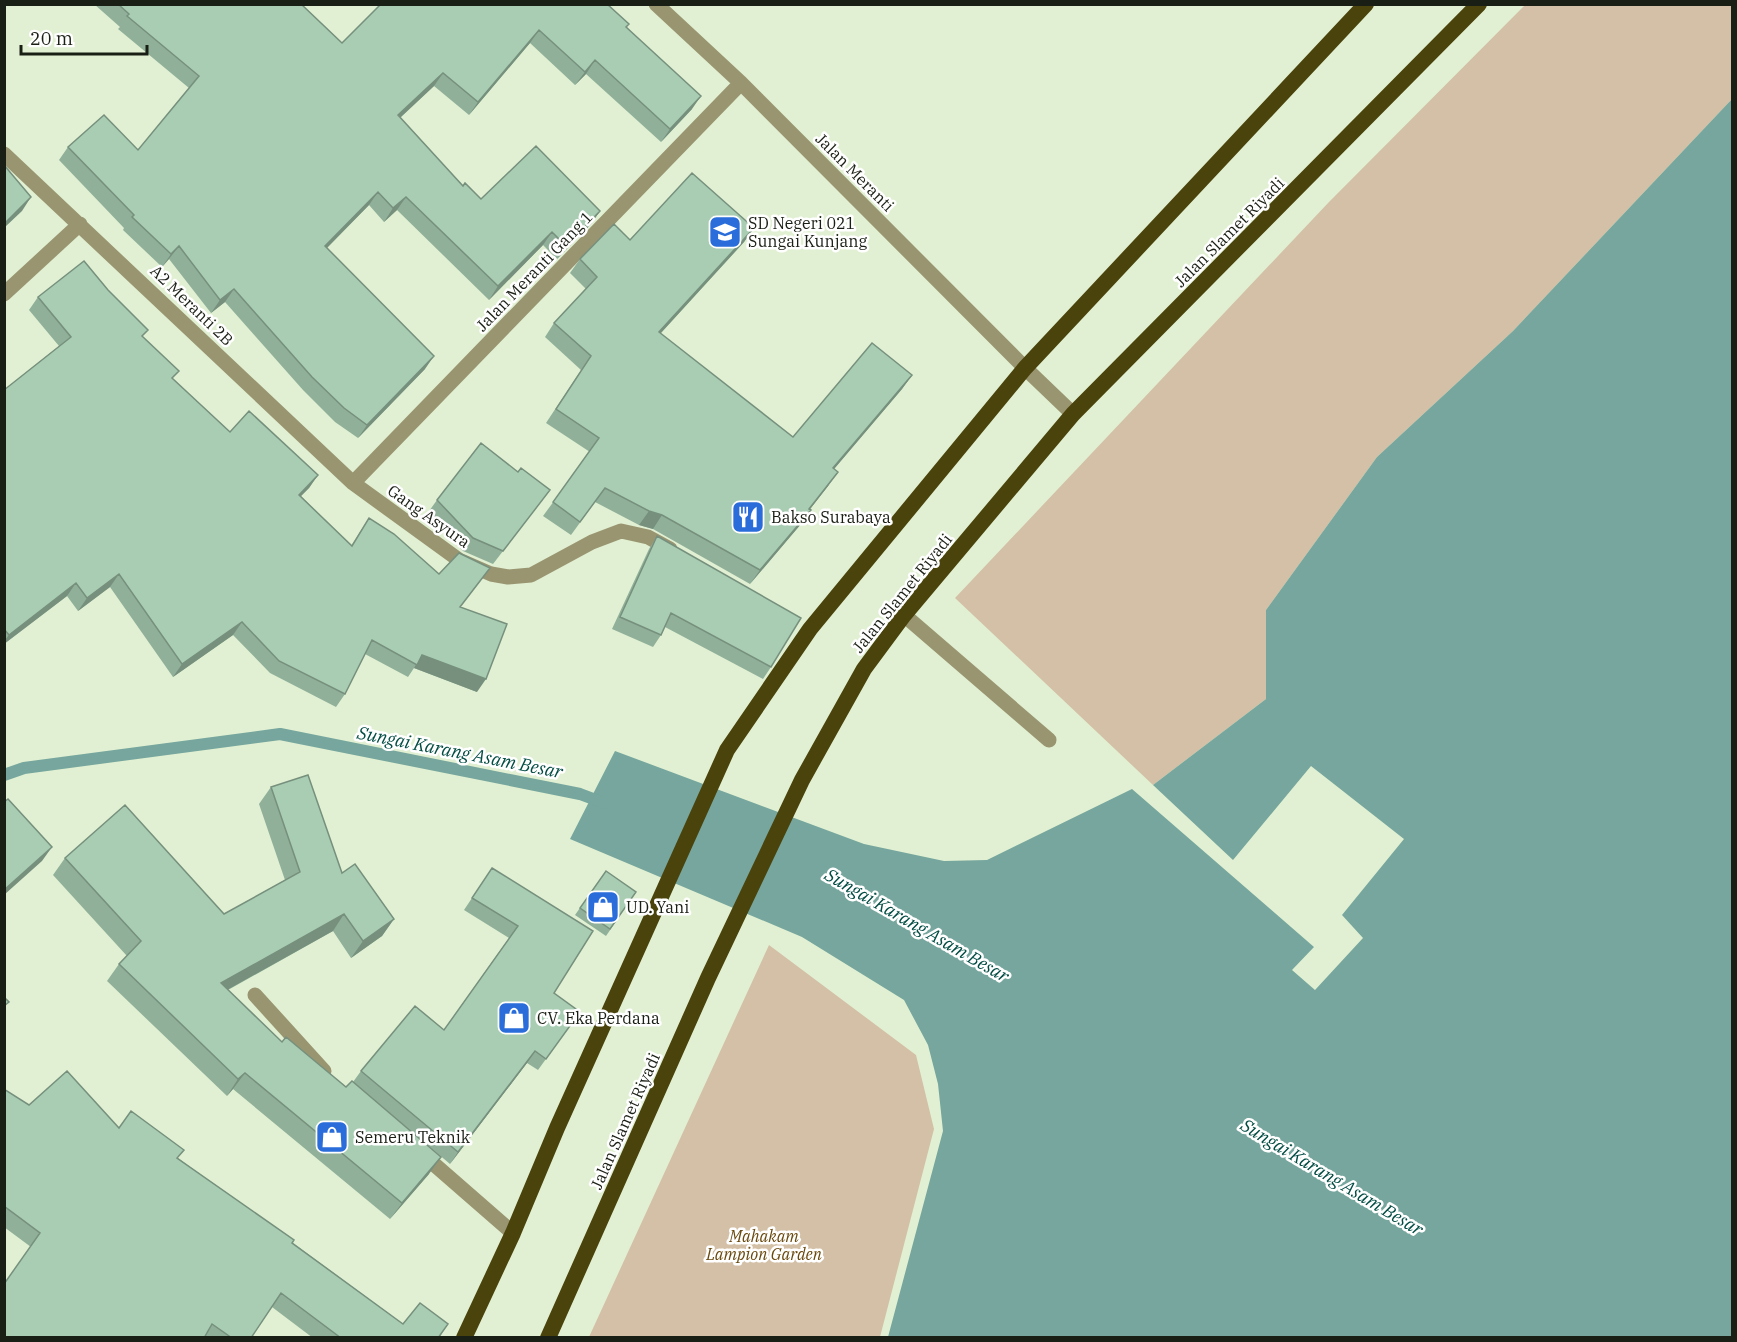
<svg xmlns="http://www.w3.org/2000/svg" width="1737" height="1342" viewBox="0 0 1737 1342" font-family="'IBM Plex Serif',serif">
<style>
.green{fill:#d3c0a6}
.water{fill:#76a69d}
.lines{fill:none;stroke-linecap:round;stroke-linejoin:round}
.stream{stroke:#76a69d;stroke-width:12}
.minor{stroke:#999571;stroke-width:15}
.trunk{stroke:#4a430c;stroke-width:16}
.wall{fill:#90b09a}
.shaded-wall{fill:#76907d}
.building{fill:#a8cdb3;stroke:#76907d;stroke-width:1.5}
.labels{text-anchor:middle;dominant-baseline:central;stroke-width:5;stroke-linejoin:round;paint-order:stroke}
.street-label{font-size:16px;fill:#1a1f15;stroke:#fff}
.poi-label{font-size:16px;fill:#1a1f15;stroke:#fff;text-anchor:start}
.park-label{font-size:16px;font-style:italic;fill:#69480c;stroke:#fff}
.water-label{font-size:18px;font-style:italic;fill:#024c43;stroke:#fff}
</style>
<rect width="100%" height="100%" fill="#e1f0d2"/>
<path class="green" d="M1525,5H1732V99L1513,331L1377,457L1266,610V699L1153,785L955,598L1329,202Z
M769,945L916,1055L934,1129L880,1337H589Z"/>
<path class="water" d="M1732,99V1337H888L943,1131L938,1084L928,1045L904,1000L802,937L570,839L615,751L864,844L944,861L987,860L1132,789L1314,947L1292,970L1315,990L1363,938L1342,915L1404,839L1311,766L1233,860L1153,785L1266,699V610L1377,457L1513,331Z"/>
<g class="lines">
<path class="stream" d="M4,775L24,768L280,734L580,794L604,803"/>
<path class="minor" d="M656,4L741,83L1025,368L1073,414
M4,154L353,483L459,560L491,574L508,577L531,575L592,542L621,531L648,537L670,549
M4,294L80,224
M353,483L741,83
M904,615L1049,740
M255,995L324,1071
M420,1152L513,1233"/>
<path class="trunk" d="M464,1338L513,1233L557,1128L727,750L810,629L1025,368L1366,4
M548,1338L708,978L802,780L864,669L904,615L1073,414L1479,4"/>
</g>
<path class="wall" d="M94,4H301L342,43L381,4L627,27L692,109L661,142L586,74L575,85L530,43L469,115L434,86L400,118L463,186L481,199L600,211L591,224L557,259L543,245L489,300L397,210L384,222L369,205L327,248L425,369L358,438L335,422L303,390L225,302L211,313L169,259L162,267L123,230L124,228L59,160L68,147L138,150L189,88L118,29L120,27Z
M754,228L744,242L660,334L793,437L912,375L902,389L834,469L828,486L810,509L811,510L801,524L750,584L653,529L639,525L595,502L571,535L543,516L590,452L546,423L581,370L545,337L554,323L586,289L570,273L580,259L630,240Z
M38,297L143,337L173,379L230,432L318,475L309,488L301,496L351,546L369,518L439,574L481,580L460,607L477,692L414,668L408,677L365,654L345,694L336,707L270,673L233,635L173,677L110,587L78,611L67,596L4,644V390L59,346L29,310Z
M518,472L550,490L493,564L463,551L427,514L437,500Z
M657,536L771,667L763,679L665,627L661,635L653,647L612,629L649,549Z
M271,787L342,873L394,919L382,936L351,958L333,931L228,990L282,1042L346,1087L353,1082L361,1071L444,1030L509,938L464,910L492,868L554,993L580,1012L538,1070L527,1063L450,1164L399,1121L429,1174L390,1219L233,1089L227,1096L107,981L119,964L127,956L53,875L65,858L224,914L285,880L259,804Z
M606,871L636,892L606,936L575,915Z
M4,1089L29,1105L119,1128L178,1158L403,1324H448L439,1338H313L272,1307L251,1338H4L31,1247L4,1227Z"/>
<path class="shaded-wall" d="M539,30L530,43L469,115L478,102Z
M595,60L586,74L575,85L585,72Z
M443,73L434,86L389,128L398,115Z
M701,96L692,109L661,142L670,129Z
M378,192L369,205L316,259L325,246Z
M31,197L22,211L4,228V224Z
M406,197L397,210L384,222L393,208Z
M600,211L591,224L557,259L566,246Z
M754,228L744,242L649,346L659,332Z
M552,232L543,245L489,300L498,286Z
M179,246L169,259L162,267L171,254Z
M234,289L225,302L211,313L220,300Z
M434,356L425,369L358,438L367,425Z
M912,375L902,389L823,482L833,468Z
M838,472L828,486L800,522L809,509Z
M318,475L309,488L290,507L299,495Z
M811,510L801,524L750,584L760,570Z
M649,511L662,515L653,529L639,525Z
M119,574L110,587L78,611L87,598Z
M76,583L67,596L4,644V641L9,635Z
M242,622L233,635L173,677L182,664Z
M422,655L486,679L477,692L414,668Z
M52,847L42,861L4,895V890Z
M344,914L333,931L209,1000L221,983Z
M394,919L382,936L351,958L363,941Z
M535,1051L527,1063L450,1164L458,1152Z
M245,1073L233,1089L227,1096L238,1079Z
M441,1157L429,1174L390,1219L402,1203Z"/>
<path class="building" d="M118,4H301L342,43L381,4H607L629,24L626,27L701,96L670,129L595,60L585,72L539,30L478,102L443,73L398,115L463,186L465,183L481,199L536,146L600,211L566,246L552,232L498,286L406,197L393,208L378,192L325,246L434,356L367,425L344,408L312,377L234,289L220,300L179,246L171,254L132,217L134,215L68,147L104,115L138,150L199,76L127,16L129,14Z
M4,165L31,197L4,224Z
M692,173L754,228L659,332L793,437L872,343L912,375L833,468L838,472L809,509L811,510L760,570L662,515L649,511L605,488L580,522L553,502L599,438L556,409L591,356L554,323L597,277L580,259L614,224L630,240Z
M84,261L108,290L148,330L142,336L179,371L172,378L230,432L249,411L318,475L299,495L352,546L369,518L394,534L439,574L459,553L490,568L460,607L507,624L486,679L422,655L417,665L372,640L345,694L279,661L242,622L182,664L119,574L87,598L76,583L9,635L4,629V390L71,337L38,297Z
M481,443L518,472L521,468L550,490L503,551L473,538L437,500Z
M657,536L801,618L771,667L671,613L661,635L620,617Z
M308,775L342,873L355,864L394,919L363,941L344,914L221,983L282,1042L286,1037L346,1087L352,1081L441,1157L402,1203L245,1073L238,1079L119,964L141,941L65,858L125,805L224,914L300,872L271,787Z
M8,799L52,847L4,890V802Z
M492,868L593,931L554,993L580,1012L546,1059L535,1051L458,1152L361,1071L415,1006L444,1030L518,926L472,898Z
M606,871L636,892L610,929L580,908Z
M4,997L9,1002L4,1006Z
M67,1071L119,1128L131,1111L184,1150L177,1158L294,1240L292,1243L403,1324L420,1303L448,1324L438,1338H341L281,1293L251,1338H232L212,1324L204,1338H4V1284L40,1233L4,1206V1089L29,1105Z"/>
<defs>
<g id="school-square" transform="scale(1.725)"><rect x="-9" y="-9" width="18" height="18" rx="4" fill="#2a6dda" stroke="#fff"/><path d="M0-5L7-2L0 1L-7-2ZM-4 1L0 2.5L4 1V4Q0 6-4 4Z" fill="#fff"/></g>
<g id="restaurant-square" transform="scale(1.725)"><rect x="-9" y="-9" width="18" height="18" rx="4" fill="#2a6dda" stroke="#fff"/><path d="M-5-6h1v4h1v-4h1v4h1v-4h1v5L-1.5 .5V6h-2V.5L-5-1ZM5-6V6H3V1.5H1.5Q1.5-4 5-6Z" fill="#fff"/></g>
<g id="shop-square" transform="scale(1.725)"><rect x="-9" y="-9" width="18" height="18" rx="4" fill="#2a6dda" stroke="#fff"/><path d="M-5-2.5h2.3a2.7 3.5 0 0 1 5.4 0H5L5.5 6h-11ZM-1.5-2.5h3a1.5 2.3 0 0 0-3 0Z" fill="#fff"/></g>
</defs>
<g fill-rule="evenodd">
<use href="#school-square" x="725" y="232"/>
<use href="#restaurant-square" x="748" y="517"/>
<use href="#shop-square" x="603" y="907"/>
<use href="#shop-square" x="514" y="1018"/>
<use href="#shop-square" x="332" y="1137"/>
</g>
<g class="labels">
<g class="street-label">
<text transform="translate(855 172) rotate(45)">Jalan Meranti</text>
<text transform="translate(1229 232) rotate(-45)">Jalan Slamet Riyadi</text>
<text transform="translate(534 271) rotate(-46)">Jalan Meranti Gang 1</text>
<text transform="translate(192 305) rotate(44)">A2 Meranti 2B</text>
<text transform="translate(429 516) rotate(35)">Gang Asyura</text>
<text transform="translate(902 593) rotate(-51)">Jalan Slamet Riyadi</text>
<text transform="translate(625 1121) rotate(-66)">Jalan Slamet Riyadi</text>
</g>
<g class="poi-label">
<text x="748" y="223">SD Negeri 021<tspan x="748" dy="18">Sungai Kunjang</tspan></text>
<text x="771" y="517">Bakso Surabaya</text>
<text x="626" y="907">UD. Yani</text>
<text x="537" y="1018">CV. Eka Perdana</text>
<text x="355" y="1137">Semeru Teknik</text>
</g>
<g class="park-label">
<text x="764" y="1236">Mahakam<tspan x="764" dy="18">Lampion Garden</tspan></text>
</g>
<g class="water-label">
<text transform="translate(460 752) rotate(11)">Sungai Karang Asam Besar</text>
<text transform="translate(917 925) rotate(30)">Sungai Karang Asam Besar</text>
<text transform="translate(1332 1177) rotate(31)">Sungai Karang Asam Besar</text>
</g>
</g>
<rect width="1737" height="1342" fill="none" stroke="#1a1f15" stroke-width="12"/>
<path d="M21 45v9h126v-9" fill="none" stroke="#1a1f15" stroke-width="3"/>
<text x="30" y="45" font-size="18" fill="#1a1f15" stroke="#ffffff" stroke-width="4.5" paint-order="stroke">20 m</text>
</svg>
